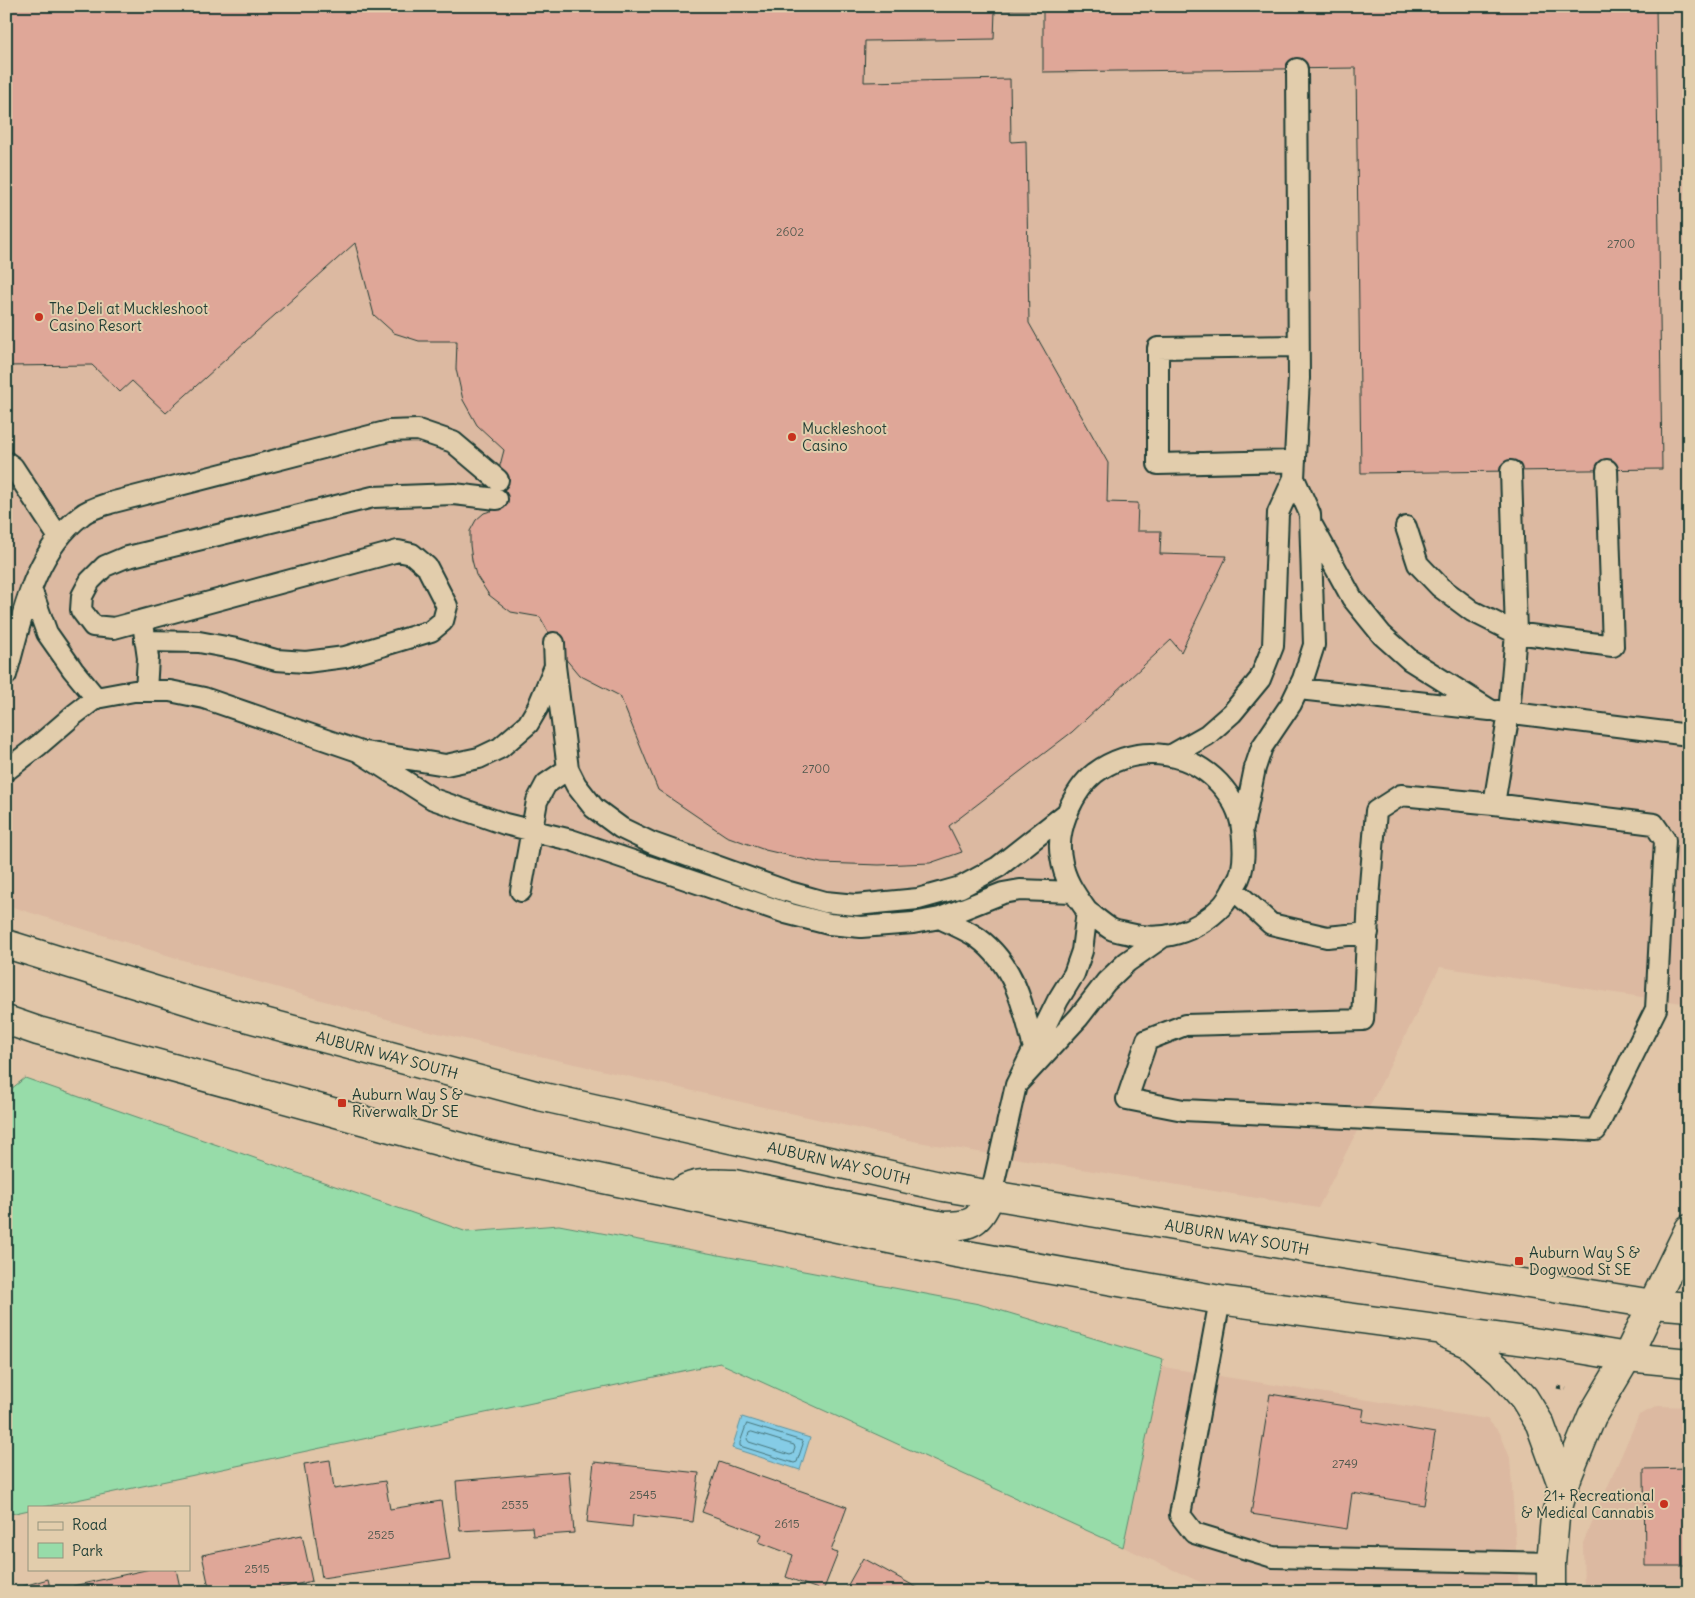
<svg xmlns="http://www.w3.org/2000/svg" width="1695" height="1598" viewBox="0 0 1695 1598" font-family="Delius,sans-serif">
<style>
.built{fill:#dcb9a1}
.green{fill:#97dca9;stroke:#5b8c6e}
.water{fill:#85cce6;stroke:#5c939f}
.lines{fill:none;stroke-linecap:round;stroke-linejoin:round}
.shore{stroke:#48767b;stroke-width:1}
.building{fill:#dfa798;stroke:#1f3d34}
.lane-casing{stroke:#1f3d34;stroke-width:24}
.street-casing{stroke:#1f3d34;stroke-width:31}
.secondary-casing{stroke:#1f3d34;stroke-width:31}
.path{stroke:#1f3d34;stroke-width:3;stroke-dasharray:5 4;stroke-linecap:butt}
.lane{stroke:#e2cdac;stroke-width:20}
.street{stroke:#e2cdac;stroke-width:28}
.secondary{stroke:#e2cdac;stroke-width:28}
.poi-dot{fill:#c8321e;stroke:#e2cdac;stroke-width:2}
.labels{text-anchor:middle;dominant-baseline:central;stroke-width:4;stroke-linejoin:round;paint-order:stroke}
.number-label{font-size:12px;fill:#4f584d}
.poi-label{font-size:15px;fill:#1f3d34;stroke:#e2cdac;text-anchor:start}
.street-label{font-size:15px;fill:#1f3d34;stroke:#e2cdac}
</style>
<rect width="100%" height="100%" fill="#e1c5a8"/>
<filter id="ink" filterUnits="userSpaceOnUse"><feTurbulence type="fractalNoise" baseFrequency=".02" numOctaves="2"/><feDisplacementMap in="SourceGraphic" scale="10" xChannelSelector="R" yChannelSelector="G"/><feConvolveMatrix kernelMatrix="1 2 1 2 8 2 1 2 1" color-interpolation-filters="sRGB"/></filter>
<g filter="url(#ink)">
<path class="built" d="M6,6H1689V1004L1440,967L1318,1208L918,1142L425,1030L186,961L6,905Z
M1157,1366L1487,1419L1500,1433L1510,1458L1519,1592H1222L1123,1547Z
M1658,1406L1689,1407V1592H1584L1583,1543L1639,1415Z"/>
<path class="green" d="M25,1078L467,1232L559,1225L979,1304L1163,1359L1123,1547L720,1363L44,1507H29V1510L6,1515V1093Z"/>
<path class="water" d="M742,1417L810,1438L800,1470L732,1448Z"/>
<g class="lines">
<path class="shore" d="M747,1424L802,1441L803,1444L797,1462L794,1463L740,1446V1443Z
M752,1432L794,1445L795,1448L793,1454L790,1455L749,1442L747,1439L749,1433Z"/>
</g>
<path class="building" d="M6,6H1043V10H995L994,39L865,41L864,82L1010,79L1011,142L1026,141L1029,323L1108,463L1107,502L1138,503L1137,531H1161L1160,554L1227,556L1181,652L1171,640L1072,732L949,826L962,852L930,863L879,865L821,863L765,850L726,836L658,790L620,696L579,675L559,651L540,617L511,612L489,595L476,575L472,560L470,545V531L476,520L484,513L497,509L498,473L504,450L477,425L463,400L456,369L457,341H419L394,333L374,315L355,243L166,413L132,381L120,392L92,365L6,366Z
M1043,6H1656L1662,469L1361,473L1356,68L1043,72Z
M1270,1394L1364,1409L1362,1421L1435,1433L1424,1505L1352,1493L1347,1529L1251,1514Z
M330,1460L334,1489L385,1481L390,1509L441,1501L450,1559L322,1578L304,1464Z
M594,1462L699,1473L693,1522L633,1515L632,1527L587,1522Z
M719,1462L847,1507L831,1551L838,1553L823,1591L786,1577L793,1555L759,1542L762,1534L702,1512Z
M1689,1468V1566H1645L1644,1469Z
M569,1471L574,1533L533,1536L532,1527L460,1531L456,1481Z
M302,1535L312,1581L262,1592H210L202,1555Z
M863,1558L925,1592H844Z
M150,1569H176L181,1592H74L73,1586Z
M48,1579L51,1592H6V1591Z"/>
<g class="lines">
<g class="lane-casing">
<path id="lane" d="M1295,461L1158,464V348L1298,346
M6,462L13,467L58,536
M1294,478L1299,378L1297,69
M1406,527L1418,564L1440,587L1472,611L1516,633L1511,471
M31,589L47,633L73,670L96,698
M144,630L148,658L146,691
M145,641L199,642L237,649L276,660L306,662L345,657L431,631L443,621L447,606L427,567L412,554L398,551L114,628L93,626L81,610L82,596L90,581L105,566L124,558L373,497L454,494L497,499
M555,666L568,769L576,785L594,808L621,828L652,843L786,891L825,902L856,905L918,899L961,887L998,867L1068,812
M6,675C22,619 32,553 82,515C89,509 101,506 110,503L389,431L418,430L453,442L498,480
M1299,689L1490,710L1410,660L1382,635L1352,598L1313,527
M1497,711L1689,735
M365,752L446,765L479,758L500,748L528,724L538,707L555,666L554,643
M1170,756L1207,735L1232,713L1260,679L1273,646L1278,513L1294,478L1310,514L1314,645L1303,679L1291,704L1262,747L1255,768L1243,827
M8,769L39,745L75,714L96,698L134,691H170L204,698L358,751L433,799L505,824L571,840L786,913L829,924L861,927L913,923L940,918L1003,893L1020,890L1073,892
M1494,804L1401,795L1376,811L1369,898L1363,1020L1185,1025L1147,1040L1127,1099L1183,1110L1596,1130L1656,1009L1665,840L1654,824L1494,804L1509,713L1516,633L1613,646L1607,470
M1233,889L1271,924L1327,937L1368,933
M521,891L537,801L546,784L568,769
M1087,911C1095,917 1103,924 1111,929C1115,931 1121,932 1126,933C1161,943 1196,933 1222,906C1228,900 1232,891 1236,884C1246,869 1244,845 1242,829C1240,811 1230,795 1219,783C1185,748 1134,745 1095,773C1082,783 1073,799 1067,813C1062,826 1058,843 1061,857C1064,879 1074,893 1087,911L1082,951L1074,974L1058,1000L1016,1085L1079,1017L1106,982L1127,962L1164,936
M940,918C953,925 967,930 978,938C1015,965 1024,1008 1034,1049
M991,1195L1016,1085
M1220,1300L1180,1515L1194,1533L1273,1557L1551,1563"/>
</g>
<g class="street-casing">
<path id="street" d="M1551,1592V1563L1555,1517L1568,1475L1592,1416L1627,1357L1689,1229"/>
</g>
<g class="secondary-casing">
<path id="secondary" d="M6,944L212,1008L539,1096L944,1187L1304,1248L1653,1304L1689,1307
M6,1020L38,1031L489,1155L956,1253L1220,1300L1562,1346L1627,1357L1689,1363
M683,1190C698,1181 718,1184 734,1184L943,1226C974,1226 978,1222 991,1195
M1448,1335L1469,1344L1501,1372L1524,1398L1540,1424L1564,1490"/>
</g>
<path class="path" d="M1557,1387L1566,1389"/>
<use href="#lane" class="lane"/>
<use href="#street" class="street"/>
<use href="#secondary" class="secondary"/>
</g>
</g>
<g class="poi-dot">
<circle cx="39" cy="317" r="5"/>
<circle cx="792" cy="437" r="5"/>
<rect x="337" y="1098" width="10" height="10" rx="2.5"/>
<rect x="1514" y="1256" width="10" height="10" rx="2.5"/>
<circle cx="1664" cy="1504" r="5"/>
</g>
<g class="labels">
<g class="number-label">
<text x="790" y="231">2602</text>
<text x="1621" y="243">2700</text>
<text x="816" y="768">2700</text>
<text x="1345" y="1463">2749</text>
<text x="643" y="1494">2545</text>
<text x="515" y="1504">2535</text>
<text x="787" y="1523">2615</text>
<text x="381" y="1534">2525</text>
<text x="257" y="1568">2515</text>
</g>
<g class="poi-label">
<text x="49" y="308">The Deli at Muckleshoot<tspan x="49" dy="17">Casino Resort</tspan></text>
<text x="802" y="428">Muckleshoot<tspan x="802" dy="17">Casino</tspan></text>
<text x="352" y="1094">Auburn Way S &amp;<tspan x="352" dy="17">Riverwalk Dr SE</tspan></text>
<text x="1529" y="1252">Auburn Way S &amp;<tspan x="1529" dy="17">Dogwood St SE</tspan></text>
<text x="1654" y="1495" text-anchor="end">21+ Recreational<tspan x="1654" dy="17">&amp; Medical Cannabis</tspan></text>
</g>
<g class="street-label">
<text transform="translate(387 1055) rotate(15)">AUBURN WAY SOUTH</text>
<text transform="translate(839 1163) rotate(13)">AUBURN WAY SOUTH</text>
<text transform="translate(1237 1237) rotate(10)">AUBURN WAY SOUTH</text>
</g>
</g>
<rect width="1695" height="1598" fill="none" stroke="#e2cdac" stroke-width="25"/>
<rect x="12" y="12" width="1670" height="1573" fill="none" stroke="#1f3d34" stroke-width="2" filter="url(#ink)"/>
<rect x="28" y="1506" width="162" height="65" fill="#e2cdac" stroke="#94937c"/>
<rect x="38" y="1522" width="25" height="8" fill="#e2cdac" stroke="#94937c"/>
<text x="72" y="1530" font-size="15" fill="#1f3d34">Road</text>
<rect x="38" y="1543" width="25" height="15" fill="#97dca9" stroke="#94937c"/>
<text x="72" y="1556" font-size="15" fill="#1f3d34">Park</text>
</svg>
